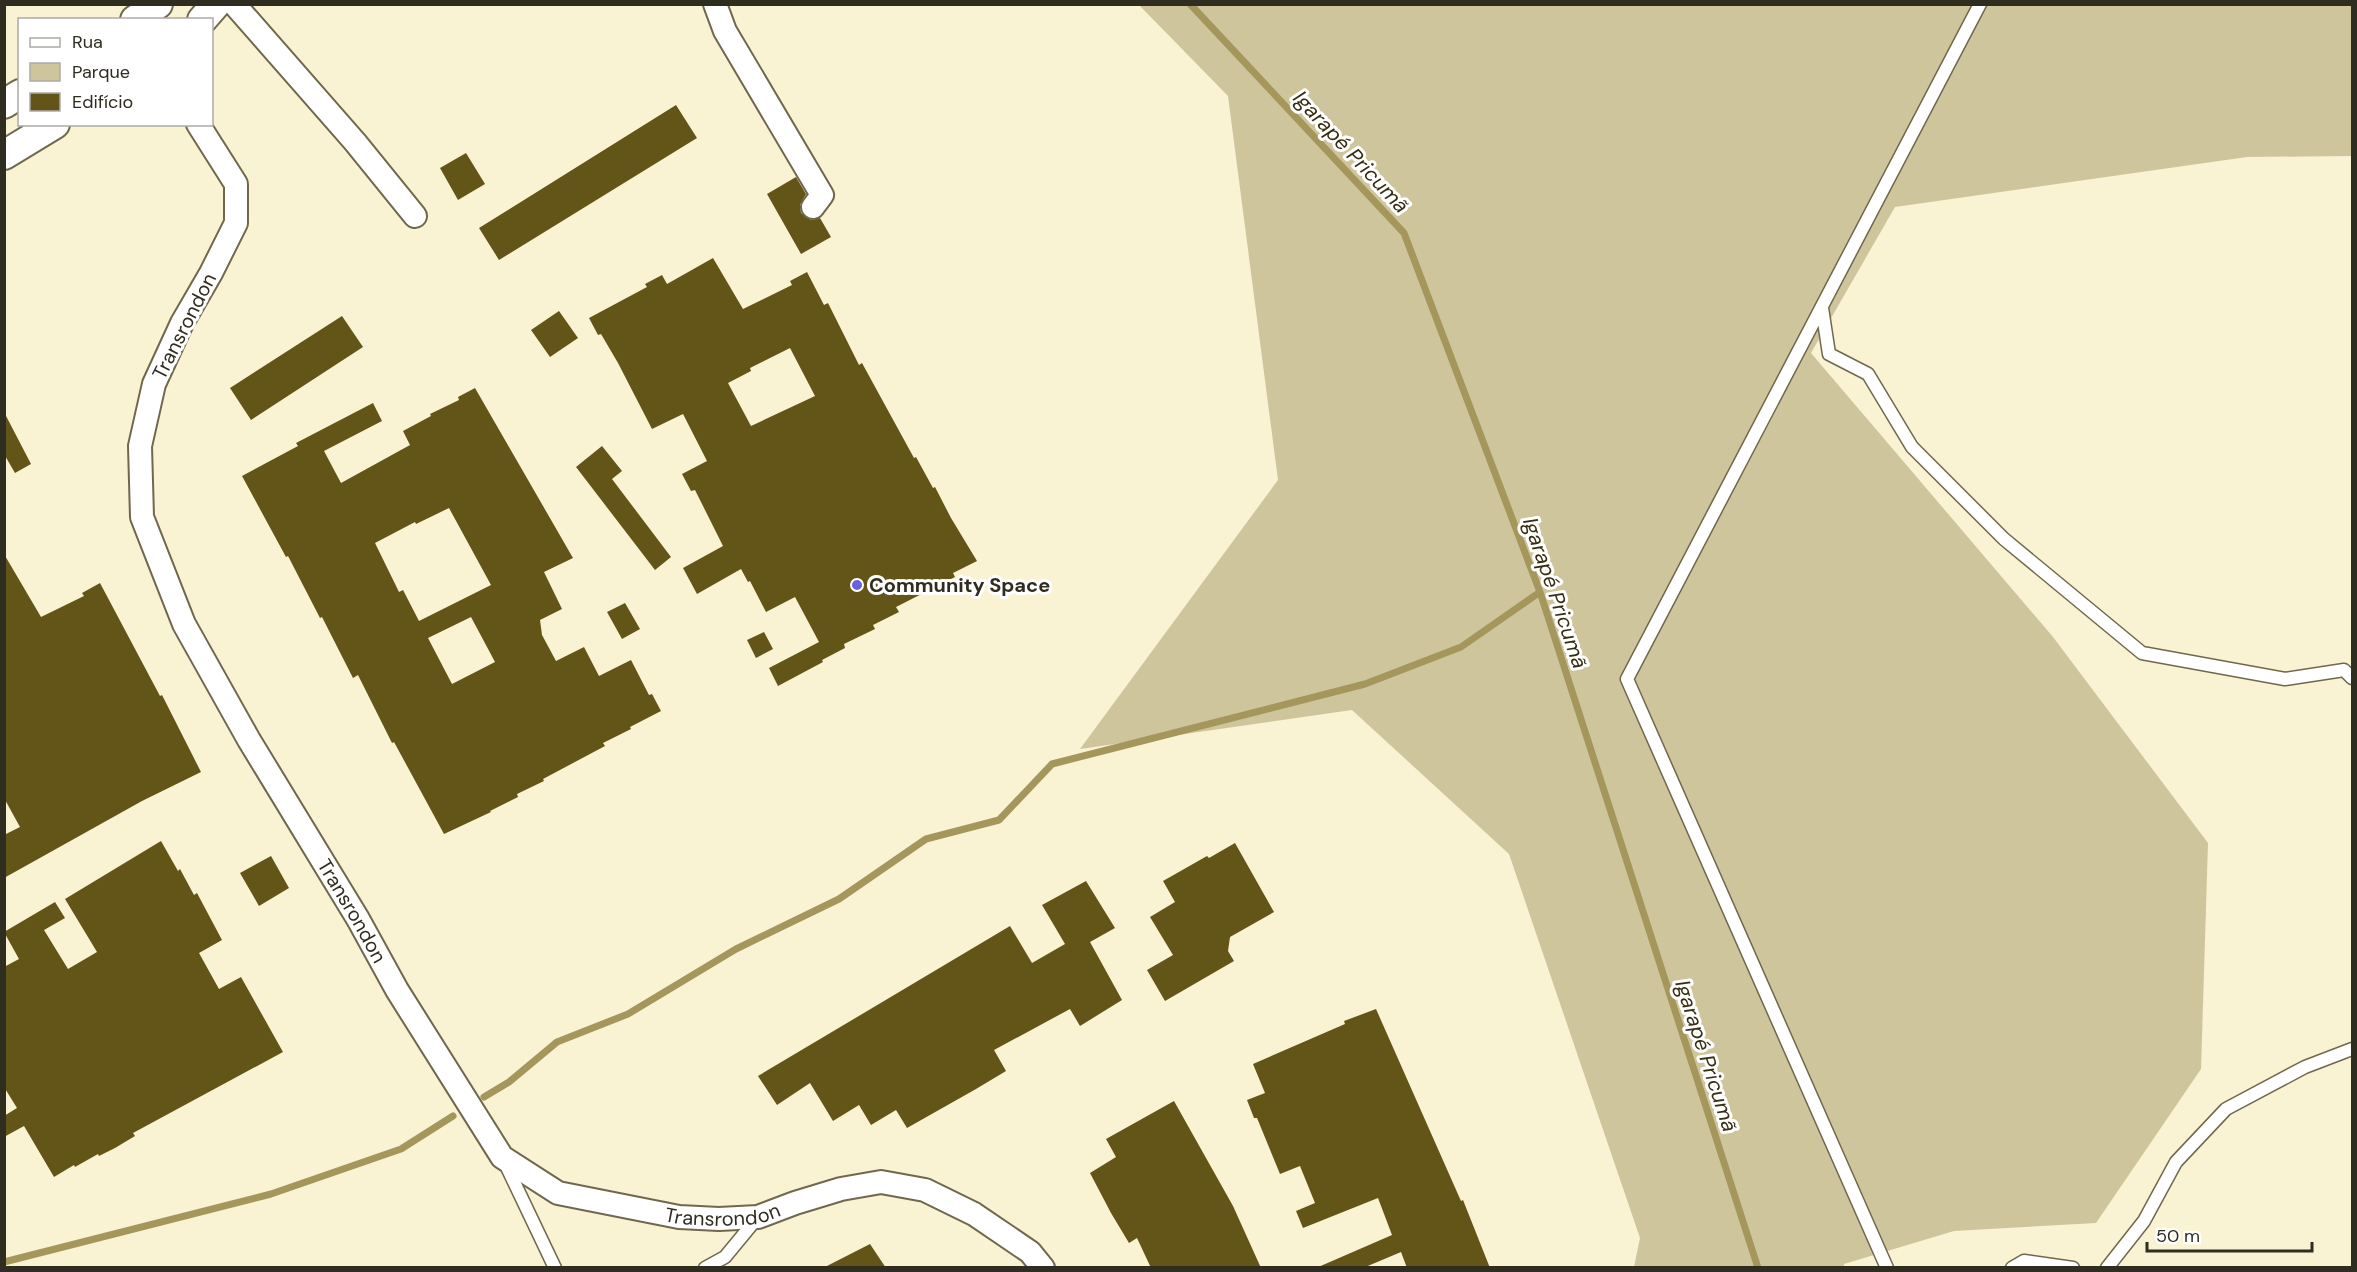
<svg xmlns="http://www.w3.org/2000/svg" width="2357" height="1272" viewBox="0 0 2357 1272" font-family="'DM Sans',sans-serif">
<style>
.green{fill:#cfc59d}
.lines{fill:none;stroke-linecap:round;stroke-linejoin:round}
.stream{stroke:#a5965b;stroke-width:7}
.building{fill:#635518;fill-rule:evenodd}
.service-casing{stroke:#6f684d;stroke-width:15}
.minor-casing{stroke:#6f684d;stroke-width:26}
.tertiary-casing{stroke:#6f684d;stroke-width:32}
.service{stroke:#fff;stroke-width:12}
.minor{stroke:#fff;stroke-width:22}
.tertiary{stroke:#fff;stroke-width:28}
.poi-dot{fill:#6663dc;stroke:#fff;stroke-width:2}
.labels{text-anchor:middle;dominant-baseline:central;stroke-width:6;stroke-linejoin:round;paint-order:stroke}
.street-label{font-size:20px;fill:#2f2c20;stroke:#fff}
.poi-label{font-size:20px;font-weight:bold;fill:#2f2c20;stroke:#fff;text-anchor:start}
.water-label{font-size:21px;font-style:italic;fill:#352e13;stroke:#fff}
</style>
<rect width="100%" height="100%" fill="#f9f2d3"/>
<path class="green" d="M1139,5H2352V156L2247,157L1895,207L1811,353L2053,637L2208,843L2201,1069L2096,1223L1954,1231L1844,1264V1267H1634L1640,1238L1509,854L1352,710L1080,749L1278,480L1228,96Z"/>
<g class="lines">
<path class="stream" d="M1190,4L1404,233L1540,592L1758,1268
M484,1097L509,1082L557,1042L628,1014L736,949L839,899L926,839L999,820L1052,764L1365,684L1461,647L1540,592
M4,1262L271,1194L401,1149L453,1116"/>
</g>
<path class="building" d="M676,105L697,138L499,260L479,228Z
M466,153L485,184L458,200L440,168Z
M796,177L806,194L800,205L801,213L811,220L820,218L831,237L801,254L767,194Z
M713,258L743,309L792,285L790,281L807,272L824,305L828,303L859,365L862,363L914,458L916,457L933,488L935,487L951,518L977,561L953,573L955,577L896,607L899,612L873,625L875,629L844,644L845,648L822,660L823,662L778,686L769,668L819,642L795,597L766,612L750,581L748,582L741,569L697,594L683,568L723,546L695,490L691,491L682,474L707,461L683,414L652,429L618,363L601,334L598,335L589,318L647,287L645,284L662,275L667,284ZM790,348L815,396L751,426L728,383L751,371L750,368Z
M559,311L578,338L550,357L531,330Z
M342,316L363,347L251,420L230,388Z
M475,388L573,558L544,572L562,609L540,620L542,635L556,661L584,647L599,676L631,660L649,695L652,694L661,711L630,727L631,729L603,743L605,746L543,779L544,781L517,794L518,797L490,811L491,812L444,834L394,742L392,743L358,675L353,678L322,617L320,618L288,556L286,557L242,476L298,446L296,443L373,403L382,421L324,451L341,483L410,445L403,431L431,416L430,414L459,400L458,397ZM449,508L491,585L419,621L403,590L399,592L375,543L415,522L416,524ZM471,617L495,662L452,684L428,638Z
M4,412L31,464L15,473L4,454Z
M602,446L622,471L612,479L671,557L655,570L576,467Z
M4,554L41,617L84,596L82,593L100,583L160,696L162,695L201,772L142,801L4,878V835L20,827L4,798Z
M625,603L640,629L622,639L607,612Z
M764,632L773,649L756,658L747,640Z
M161,841L178,871L180,869L194,895L197,893L222,940L199,953L219,989L241,977L283,1052L133,1133L135,1136L115,1148L99,1156L98,1154L75,1167L74,1165L54,1177L24,1126L4,1137V1116L17,1108L4,1087V967L19,959L4,932L55,902L65,918L44,930L68,969L97,952L65,899Z
M1235,843L1274,912L1230,937L1228,951L1234,961L1165,1001L1147,970L1173,955L1150,917L1175,902L1163,881L1207,856L1209,858Z
M271,856L289,888L259,906L240,873Z
M1086,881L1115,928L1090,942L1122,1000L1080,1026L1070,1009L994,1050L1006,1071L976,1089L907,1128L896,1110L871,1125L859,1105L833,1121L810,1083L777,1105L758,1076L1010,926L1032,963L1065,944L1042,905Z
M1376,1009L1461,1201L1463,1200L1490,1268H1407L1401,1252L1363,1268H1316L1392,1235L1378,1198L1303,1228L1296,1211L1315,1203L1300,1166L1280,1174L1257,1118H1254L1247,1100L1265,1093L1253,1064L1345,1024L1344,1021Z
M1174,1101L1233,1206L1261,1268H1151L1137,1238L1129,1243L1111,1213L1090,1173L1116,1157L1106,1139Z
M870,1244L886,1268H823Z"/>
<g class="lines">
<g class="service-casing">
<path id="service" d="M1822,308L1829,354L1868,374L1912,447L2004,539L2142,653L2285,679L2344,670L2352,678
M504,1161L555,1268
M705,1268L725,1257L758,1217
M1887,1268L1627,679L1980,4
M2012,1268L2024,1261L2073,1268
M2107,1268L2144,1221L2176,1162L2226,1109L2305,1067L2352,1049"/>
</g>
<g class="minor-casing">
<g id="minor">
<path d="M234,4L355,142L415,216"/>
<path d="M715,4L725,31L822,195L813,207"/>
<path id="s1" d="M198,124L236,184V223L211,273L182,323L154,384L140,446L142,517L184,624L249,740L358,919L397,990L502,1157L558,1193L679,1217L719,1219L758,1217L795,1203L841,1189L881,1182L925,1190L974,1214L1030,1252L1043,1268"/>
</g>
</g>
<g class="tertiary-casing">
<path id="tertiary" d="M135,20L158,4
M202,20L216,4
M4,104L20,94
M4,155L55,124"/>
</g>
<use href="#service" class="service"/>
<use href="#minor" class="minor"/>
<use href="#tertiary" class="tertiary"/>
</g>
<circle class="poi-dot" cx="857" cy="585" r="6"/>
<g class="labels">
<g class="street-label">
<text transform="translate(184 326) rotate(-63)">Transrondon</text>
<text stroke="none"><textPath href="#s1" startOffset="873">Transrondon</textPath></text>
<text stroke="none"><textPath href="#s1" startOffset="1395">Transrondon</textPath></text>
</g>
<g class="poi-label">
<text x="869" y="585">Community Space</text>
</g>
<g class="water-label">
<text transform="translate(1351 152) rotate(47)">Igarapé Pricumã</text>
<text transform="translate(1555 593) rotate(71)">Igarapé Pricumã</text>
<text transform="translate(1706 1056) rotate(72)">Igarapé Pricumã</text>
</g>
</g>
<rect width="2357" height="1272" fill="none" stroke="#2f2c20" stroke-width="12"/>
<rect x="18" y="18" width="195" height="108" fill="#ffffff" stroke="#acaba6" stroke-width="1.5"/>
<rect x="30" y="38" width="30" height="9" fill="#ffffff" stroke="#acaba6" stroke-width="1.5"/>
<text x="72" y="48" font-size="18" fill="#2f2c20">Rua</text>
<rect x="30" y="63" width="30" height="18" fill="#cfc59d" stroke="#acaba6" stroke-width="1.5"/>
<text x="72" y="78" font-size="18" fill="#2f2c20">Parque</text>
<rect x="30" y="93" width="30" height="18" fill="#635518" stroke="#acaba6" stroke-width="1.5"/>
<text x="72" y="108" font-size="18" fill="#2f2c20">Edifício</text>
<path d="M2147 1242v9h165v-9" fill="none" stroke="#2f2c20" stroke-width="3"/>
<text x="2156" y="1242" font-size="18" fill="#2f2c20" stroke="#ffffff" stroke-width="4.5" paint-order="stroke">50 m</text>
</svg>
